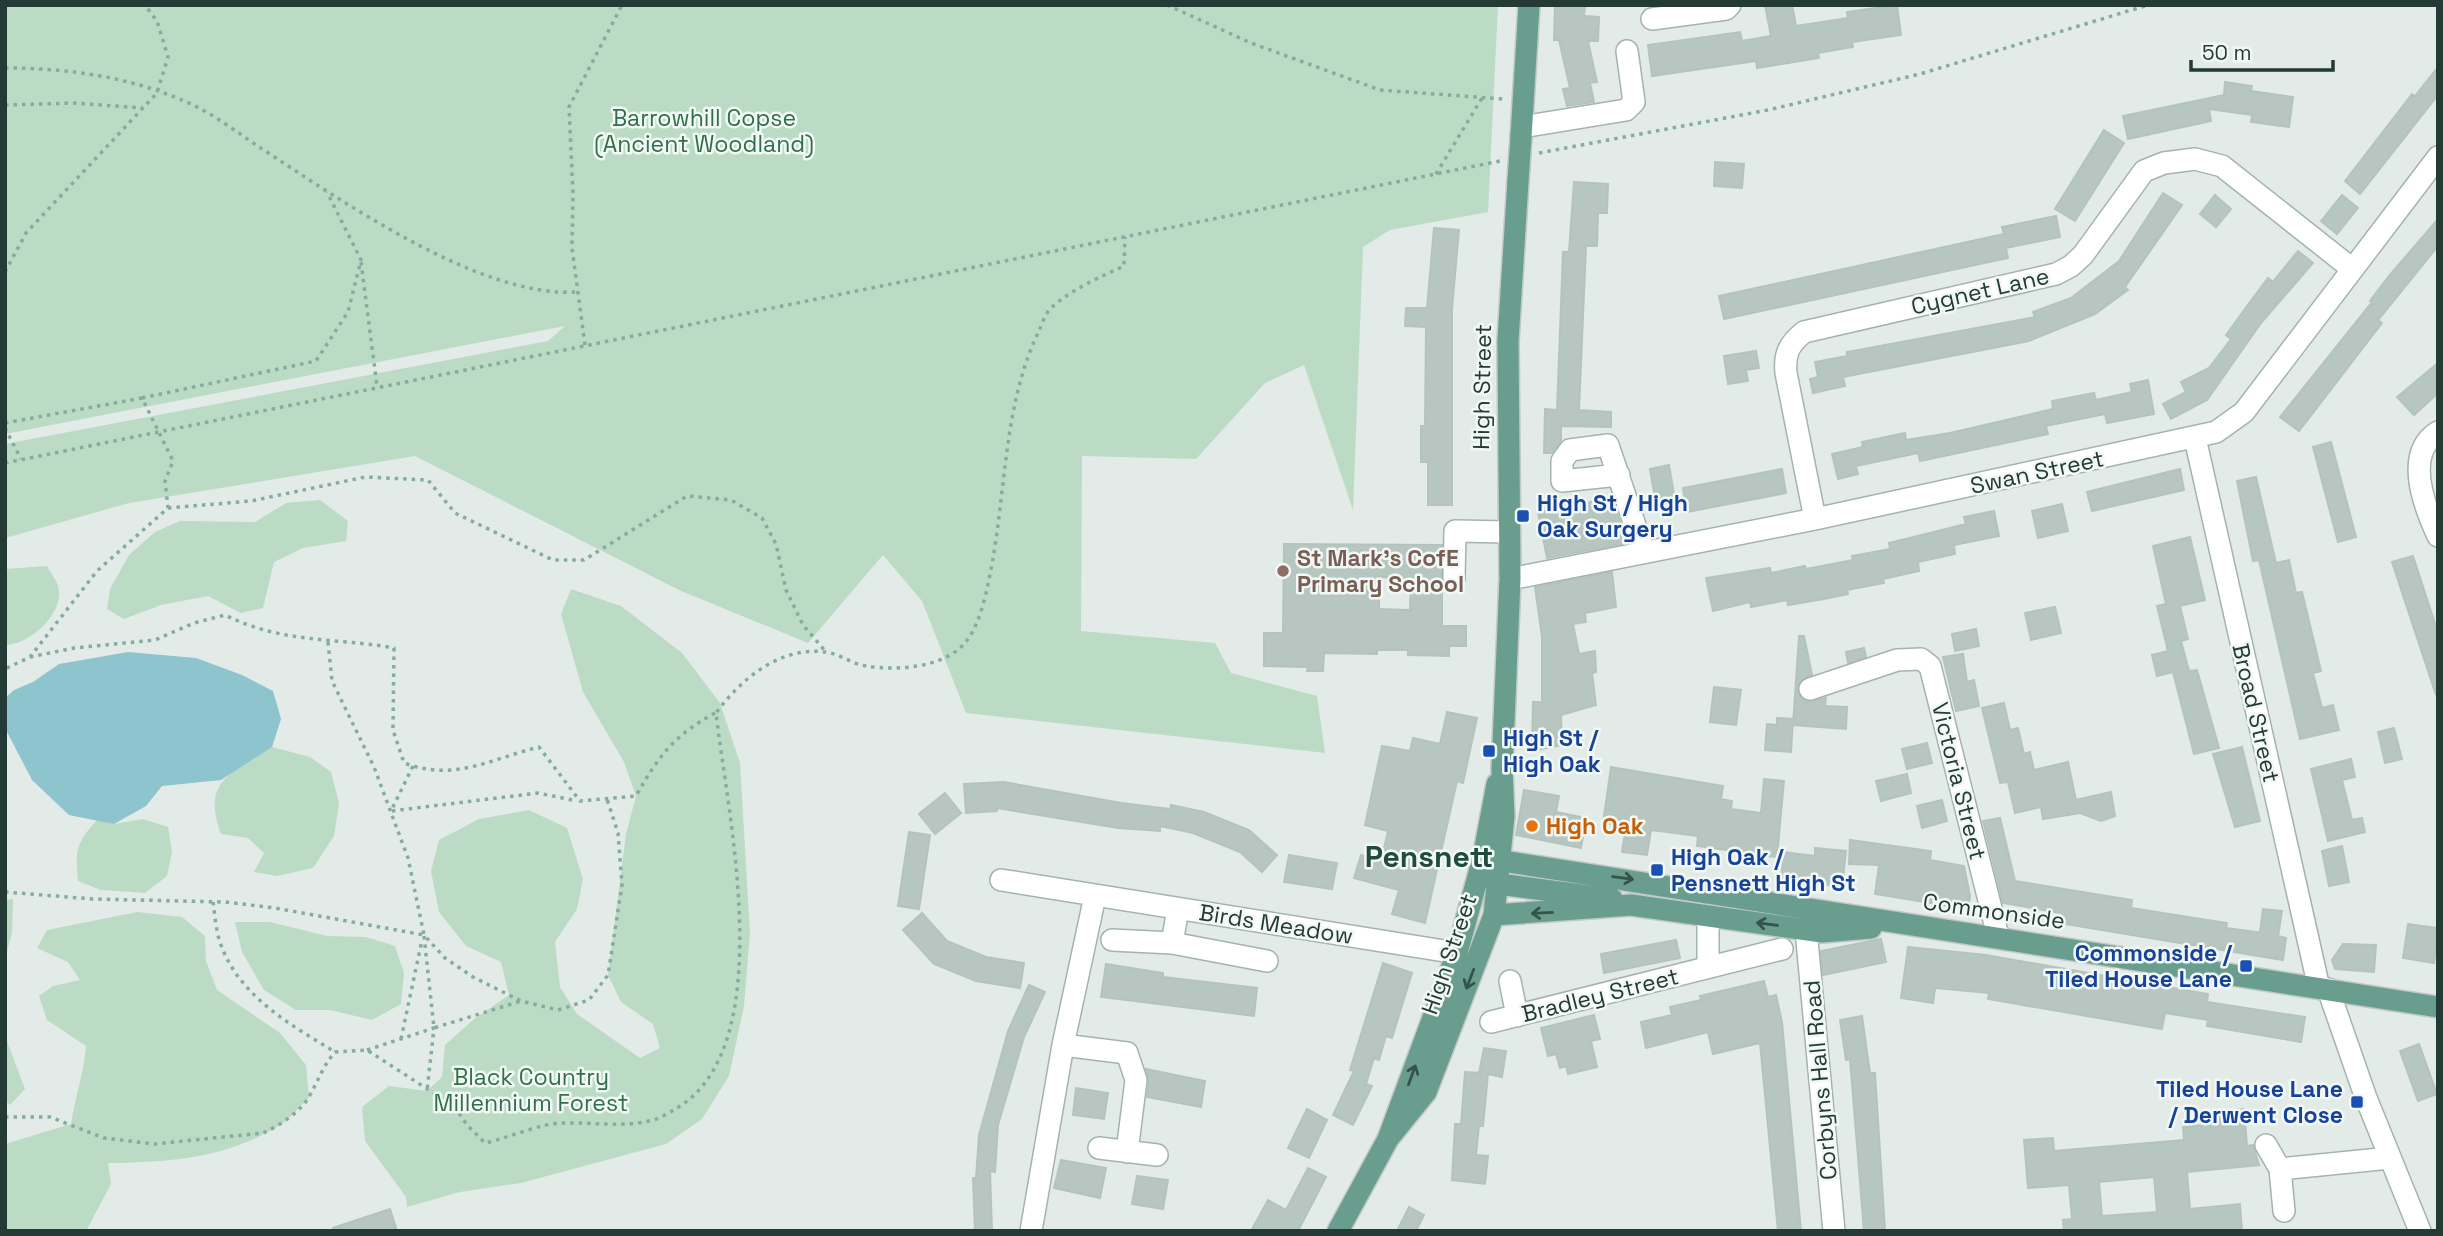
<svg xmlns="http://www.w3.org/2000/svg" width="2443" height="1236" viewBox="0 0 2443 1236" font-family="'Space Grotesk',sans-serif">
<style>
.green{fill:#bcdbc4}
.water{fill:#8dc4cd}
.building{fill:#b7c6c0;stroke:#b4c4bd;stroke-width:2;fill-rule:evenodd}
.lines{fill:none;stroke-linecap:round;stroke-linejoin:round}
.minor-casing{stroke:#a5b3ae;stroke-width:24}
.major-casing{stroke:#c1c8c6;stroke-width:24}
.path{stroke:#84ad9f;stroke-width:3.5;stroke-dasharray:3.5 5;stroke-linecap:butt}
.minor{stroke:#fff;stroke-width:21}
.major{stroke:#699e8f;stroke-width:21}
.major-bridge-casing{stroke:#c1c8c6;stroke-width:24;stroke-linecap:butt}
.major-bridge{stroke:#699e8f;stroke-width:21}
.oneway{stroke:#34544b}
.transit-dot{fill:#1a4fb4;stroke:#f2f8f5;stroke-width:2.5}
.education-dot{fill:#8d6e63;stroke:#f2f8f5;stroke-width:2.5}
.food-dot{fill:#e8710a;stroke:#f2f8f5;stroke-width:2.5}
.labels{text-anchor:middle;dominant-baseline:central;stroke-width:5;stroke-linejoin:round;paint-order:stroke}
.park-label{font-size:23px;fill:#306f47;stroke:#f2f8f5}
.street-label{font-size:23px;fill:#233b34;stroke:#f2f8f5}
.transit-label{font-size:23px;font-weight:bold;fill:#164399;stroke:#f2f8f5;text-anchor:start}
.education-label{font-size:23px;font-weight:bold;fill:#785e54;stroke:#f2f8f5;text-anchor:start}
.food-label{font-size:23px;font-weight:bold;fill:#c56008;stroke:#f2f8f5;text-anchor:start}
.district-label{font-size:30px;font-weight:bold;fill:#204c40;stroke:#f2f8f5}
</style>
<rect width="100%" height="100%" fill="#e2ebe7"/>
<path class="green" d="M5,5H1498L1488,212L1390,230L1363,247L1353,510L1304,365L1265,383L1196,459L1082,456L1081,631L1215,643L1231,673L1317,696L1325,753L966,713L922,601L883,555L808,643L679,590L415,456L129,503L5,538V444L548,341L565,326L5,434Z
M320,500L348,521L346,541L303,548L274,562L263,608L241,613L208,596L161,605L124,619L107,609L110,589L129,555L155,532L180,521L255,522L286,503Z
M47,566C50,572 56,579 58,586C66,612 30,645 5,645V569Z
M571,589L621,606L682,653L720,703L740,763L750,933L744,1006L729,1076L702,1119L666,1144L521,1183L460,1192L407,1207L406,1197L365,1141L362,1107L389,1086L427,1091L442,1077L445,1045L473,1020L509,995L501,962L466,946L439,912L431,871L439,840L479,819L529,810L567,828L583,879L577,909L555,942L560,987L577,1014L640,1058L660,1048L653,1024L621,1002L608,975L626,834L636,796L624,762L583,692L561,614Z
M272,747L310,757L331,772L339,803L334,836L313,868L277,876L254,872L264,853L248,838L221,834C201,780 232,773 272,747Z
M143,819L168,827L172,852L167,876L145,893L101,890L78,881C75,851 76,843 97,820L114,824Z
M13,899L12,932L5,959V900Z
M137,912L182,917L205,936L206,961L217,990L280,1033L306,1065L309,1098C299,1107 289,1120 277,1127C222,1159 170,1162 108,1163L111,1184L86,1231H5V1144L71,1124C75,1097 84,1073 86,1046L47,1020L39,996L53,986L80,980L68,962L37,948L47,930Z
M235,922H270L327,936L366,937L395,946L404,973L401,1004L372,1020L330,1010H296L264,990L242,952Z
M5,1036L25,1089L10,1105L5,1101Z"/>
<path class="water" d="M128,652L196,658L242,675L273,691L281,719L272,747L221,780L162,786L146,806L114,824L69,815L32,780L5,728V698L14,690L33,682L59,664Z"/>
<path class="building" d="M1555,5H1585L1584,16L1599,17L1598,41H1588L1597,82L1590,83L1594,102L1567,106L1563,89L1570,88L1559,40H1554Z
M1765,5H1792L1796,26L1848,18L1847,12L1897,5L1901,35L1852,42L1853,47L1818,53L1819,58L1757,68L1756,61L1652,76L1648,45L1740,32L1742,41L1771,36Z
M2438,67V95L2360,194L2345,181L2412,94L2415,96Z
M2225,82L2252,86L2251,91L2293,97L2289,127L2251,122L2252,115L2209,109L2211,121L2128,139L2123,116L2224,95Z
M2104,130L2124,143L2075,221L2055,209Z
M1715,162L1744,164L1742,188L1714,186Z
M1574,182L1608,184L1607,213H1598L1597,246H1586L1579,410L1611,412V427L1561,426V441L1552,453H1544L1545,409L1557,410L1563,252H1569Z
M2163,193L2182,205L2125,287L2128,290L2095,314L2029,341L1843,377L1845,386L1813,393L1810,379L1818,377L1815,362L1847,356V352L2035,317L2033,312L2071,298L2119,261Z
M2215,195L2231,209L2216,227L2200,214Z
M2342,195L2358,208L2337,234L2321,221Z
M2056,216L2060,237L2006,248L2008,258L1724,319L1719,296L2004,234L2002,227Z
M2438,219V246L2378,320L2382,323L2299,431L2280,417L2372,302L2370,301L2389,276Z
M1434,228L1459,230L1452,309V505H1428V462H1421V426H1425L1426,327L1405,326L1406,308H1427Z
M2298,251L2313,263L2261,323L2207,400L2171,419L2163,404L2186,392L2181,382L2209,368L2231,339L2226,335L2250,302L2268,278L2273,282Z
M1756,351L1759,368L1746,370L1748,381L1728,384L1724,356Z
M2438,363V393L2414,415L2397,397Z
M2148,380L2154,414L2107,423L2105,414L2046,426L2048,434L1920,461L1918,453L1856,466L1858,474L1838,479L1832,454L1863,447L1862,442L1905,433L1906,440L1950,433L2053,409L2052,401L2094,393L2096,400L2132,392L2130,384Z
M2331,442L2356,537L2338,542L2313,447Z
M1669,465L1675,500L1656,504L1650,469Z
M1782,469L1786,493L1687,512L1683,488Z
M2180,469L2184,490L2092,511L2087,492Z
M2256,477L2276,563L2289,560L2296,593L2302,592L2321,671L2313,673L2322,708L2333,705L2339,730L2300,739L2259,560L2253,561L2237,481Z
M1612,498L1627,543L1547,558L1538,512Z
M2062,504L2068,531L2038,538L2032,511Z
M1994,511L1999,536L1954,545L1955,554L1918,562L1919,571L1883,579L1884,583L1847,590L1848,594L1824,599L1788,605L1787,600L1751,607L1750,602L1713,611L1706,578L1770,568L1771,573L1805,566L1806,569L1853,560L1852,556L1890,549L1889,543L1966,524L1964,517Z
M2190,537L2205,600L2180,606L2188,639L2181,641L2189,671L2197,670L2219,748L2194,754L2173,672L2157,676L2152,655L2168,651L2157,606L2166,604L2153,546Z
M1284,544L1442,545V626H1466V646H1449V656L1408,655V650H1377V654L1324,653L1323,671H1307L1308,667L1264,666V633H1283ZM1379,577L1411,578L1410,610L1379,609Z
M2413,556L2438,633L2436,695L2392,562Z
M1612,572L1616,607L1585,613L1586,622L1573,624L1579,654L1595,651L1596,672L1592,673L1596,705L1561,715L1562,745L1532,751L1533,702H1542V637L1535,587Z
M2055,607L2061,633L2031,640L2025,613Z
M1976,629L1979,646L1955,651L1952,634Z
M1799,636H1804L1812,675L1800,681L1798,694L1807,702L1826,698L1825,706L1847,707L1846,729L1793,725Z
M1864,648L1866,657L1848,663L1846,652Z
M1963,654L1967,682L1974,680L1979,706L1956,711L1943,657Z
M1714,687L1741,690L1736,725L1710,722Z
M2004,703L2010,730L2018,728L2024,754L2030,752L2034,770L2068,762L2076,800L2111,792L2115,816L2101,821L2080,813L2043,819L2041,807L2015,813L2008,782L2000,783L1982,708Z
M1447,712L1477,718L1463,783L1457,781L1425,923L1392,914L1399,890L1354,878L1361,855L1381,861L1388,831L1365,825L1382,746L1410,751L1413,738L1440,744Z
M1777,718L1793,719L1791,752L1765,750L1767,724L1777,725Z
M2394,728L2402,759L2385,763L2378,732Z
M1927,743L1932,763L1907,769L1902,749Z
M2242,747L2260,821L2235,827L2213,754Z
M2351,759L2355,777L2342,780L2352,820L2362,818L2365,832L2328,841L2311,769Z
M1611,767L1723,786L1721,799L1732,801L1731,809L1761,813L1764,779L1784,781L1777,857L1697,846L1698,836L1651,830L1647,855L1622,852L1626,826L1603,823Z
M1907,774L1911,793L1881,801L1876,781Z
M1004,782L1121,803L1170,809L1171,805L1204,812L1249,830L1277,855L1262,872L1240,852L1193,833L1160,826V831L1118,828L997,808V811L966,813L964,784Z
M1524,790L1559,796L1556,812L1586,818L1581,848L1516,835Z
M945,793L961,813L935,834L919,814Z
M1942,800L1947,821L1922,828L1917,806Z
M2000,818L2015,881L2132,900L2131,908L2227,923L2226,928L2256,932H2260L2263,909L2282,911L2278,936L2286,938L2283,960L2059,923L2061,913L2003,903L1983,821Z
M909,832L930,835L919,909L898,906Z
M1850,840L1931,851L1930,860L1964,866L1970,896L1968,909L1875,894L1879,865L1849,864Z
M2342,846L2349,882L2329,886L2322,851Z
M1815,848L1846,851L1842,887L1781,879L1784,852L1815,856Z
M1289,855L1337,863L1332,889L1284,882Z
M922,913L947,941L986,957L1024,963L1020,988L976,981L934,964L903,930Z
M2408,924L2438,928L2434,963L2403,958Z
M1881,939L1886,962L1823,975L1821,951Z
M1676,940L1680,958L1604,973L1601,954Z
M2343,944L2376,945L2374,972L2335,969L2332,960Z
M1908,947L1986,955L2208,994L2207,1002L2305,1017L2301,1042L2207,1026L2208,1020L2165,1013L2162,1029L1988,999L1989,993L1935,988L1933,1003L1901,998Z
M1383,963L1412,973L1392,1038L1386,1036L1379,1060L1374,1058L1366,1084L1372,1086L1353,1125L1333,1115L1354,1071L1350,1070Z
M1106,964L1163,973V977L1257,988L1254,1016L1101,997Z
M1764,981L1768,997L1776,995L1782,1022L1801,1231H1778L1760,1043L1713,1054L1708,1032L1646,1048L1641,1022L1672,1015L1670,1007L1701,1000L1700,996Z
M1029,985L1045,992L1024,1037L998,1125L995,1172L990,1171L992,1231H975L973,1178H976L979,1135L1008,1031Z
M1594,1015L1600,1039L1591,1041L1597,1067L1568,1074L1566,1066L1560,1068L1556,1054L1548,1056L1541,1028Z
M1862,1016L1870,1073H1875L1885,1230L1868,1231H1864L1850,1059L1846,1060L1840,1020Z
M2419,1044L2437,1094L2418,1101L2400,1051Z
M1484,1048L1506,1051L1502,1077L1488,1074L1483,1126H1479L1476,1155L1488,1156L1485,1184L1452,1180L1455,1124H1461L1465,1072L1483,1073H1479Z
M1146,1069L1205,1081L1201,1107L1147,1097L1149,1081Z
M1076,1088L1108,1093L1104,1119L1073,1115Z
M1307,1109L1327,1120L1309,1158L1288,1148Z
M2244,1109L2247,1146L2253,1145L2259,1165L2187,1172L2190,1209L2240,1204L2242,1231H2064L2063,1220L2072,1219L2069,1185L2028,1188L2024,1140L2053,1138L2054,1151L2184,1140L2183,1127L2215,1124L2214,1112ZM2154,1177L2157,1212L2102,1216L2099,1182Z
M1061,1160L1106,1168L1100,1198L1054,1188Z
M1308,1168L1326,1177L1298,1231H1251L1268,1200L1286,1210Z
M1137,1176L1168,1180L1163,1209L1132,1204Z
M1409,1207L1424,1215L1416,1231H1397Z
M390,1209L397,1231H334L333,1228Z"/>
<g class="lines">
<g class="minor-casing">
<path id="minor" d="M1652,19L1726,9L1730,5
M1522,127L1626,110L1634,102L1627,51
M2438,432C2403,454 2425,508 2438,536
M2195,438L2319,988
M1619,475L1562,481V461L1570,450L1608,445L1644,552
M1815,519L1786,373C1784,354 1789,344 1804,332L2056,274L2071,266L2083,255L2144,171L2164,163L2195,159L2222,166L2351,268
M1454,578L1455,531L1508,532
M1510,579L1815,519L2216,432L2244,412L2438,157
M1810,689L1897,660L1921,659L1930,666L1998,936
M1001,880L1457,953
M1178,909L1172,943L1267,961
M1708,917V967
M1806,930L1834,1231
M1112,940L1172,943
M1510,981L1517,1016
M2328,989L2366,1098L2420,1231
M1491,1022L1782,949
M1063,1045L1127,1053L1136,1080L1127,1152
M2266,1145L2280,1169L2284,1211
M1099,1148L1157,1155
M2280,1169L2390,1158
M1031,1231L1063,1045L1095,896"/>
</g>
<g class="major-casing">
<path id="major" d="M1521,137L1529,5
M1483,858L2438,1007
M1488,875L1499,884L1612,899
M1494,915L1631,905L1822,932L1871,928
M1388,1139L1426,1092L1494,915L1504,816L1502,769L1510,579L1508,341L1518,181
M1338,1231L1388,1139L1457,953L1483,858L1497,784"/>
</g>
<path class="path" d="M1167,5L1251,43L1380,90L1503,99
M5,68C72,68 140,78 201,109C221,120 240,134 259,147C341,200 479,298 577,292
M5,105L73,103L143,108
M1539,153L1768,110L1920,74L2148,5
M1436,174L1482,98
M361,262L377,386
M5,272L26,233L157,93L168,57L157,21L145,5
M585,345L572,248L573,194L569,107L622,5
M142,398L316,361L348,312L361,260L327,192
M5,423L142,398L173,461L165,481L168,508L97,571L30,657L5,669
M5,428L21,459
M5,463L1500,161
M168,508L251,501L365,477L428,480L455,513L553,560H584L687,496L731,500L762,518L776,544L786,590L803,625L826,652
M328,642L332,681L374,767L408,858L424,935L445,958L473,977L521,1001L558,1010L589,1000L608,975L622,885L618,833L607,799
M30,657L74,648L155,640L194,623L225,615C284,644 332,637 394,648L393,730L404,763C455,782 490,759 539,747L580,801L636,796C658,757 674,735 715,713
M413,766L391,811L538,793L577,801
M5,892L93,899L225,902L275,908L424,935
M213,902C215,916 216,932 221,945C240,997 291,1025 335,1052
M424,936L434,1028L521,1001
M401,1039L422,940
M367,1050L434,1028L427,1091
M5,1117H50L104,1138L154,1144L263,1133C279,1126 302,1111 310,1095C319,1079 323,1066 335,1052L367,1050L455,1107L467,1125L485,1143C508,1138 541,1123 563,1123C593,1122 624,1128 653,1120C661,1118 670,1112 677,1108C781,1046 727,812 716,713C741,679 780,646 826,652C840,654 852,664 866,666C898,671 948,668 968,639C982,620 989,581 993,558C1006,484 1005,400 1039,331C1042,324 1045,314 1051,308C1070,290 1100,277 1124,266L1125,237"/>
<use href="#minor" class="minor"/>
<use href="#major" class="major"/>
<g class="major-bridge-casing">
<path id="major-bridge" d="M1518,181L1521,137"/>
</g>
<use href="#major-bridge" class="major-bridge"/>
</g>
<defs><path id="oneway-shaft" d="M-6 0H5M1.5-3L5.5 0L1.5 3" fill="none" stroke-width="1.6" stroke-linecap="round" stroke-linejoin="round" transform="scale(1.75)"/></defs>
<g class="oneway">
<use href="#oneway-shaft" transform="translate(1623 878) rotate(8)"/>
<use href="#oneway-shaft" transform="translate(1542 913) rotate(177)"/>
<use href="#oneway-shaft" transform="translate(1767 924) rotate(-172)"/>
<use href="#oneway-shaft" transform="translate(1470 979) rotate(111)"/>
<use href="#oneway-shaft" transform="translate(1412 1075) rotate(-70)"/>
</g>
<g class="transit-dot">
<rect x="1516" y="509" width="14" height="14" rx="3.5"/>
<rect x="1482" y="744" width="14" height="14" rx="3.5"/>
<rect x="1650" y="863" width="14" height="14" rx="3.5"/>
<rect x="2239" y="959" width="14" height="14" rx="3.5"/>
<rect x="2350" y="1095" width="14" height="14" rx="3.5"/>
</g>
<circle class="education-dot" cx="1283" cy="571" r="7"/>
<circle class="food-dot" cx="1532" cy="826" r="7"/>
<g class="labels">
<g class="park-label">
<text x="704" y="118">Barrowhill Copse<tspan x="704" dy="26">(Ancient Woodland)</tspan></text>
<text x="531" y="1077">Black Country<tspan x="531" dy="26">Millennium Forest</tspan></text>
</g>
<g class="street-label">
<text transform="translate(1980 291) rotate(-13)">Cygnet Lane</text>
<text transform="translate(1482 387) rotate(-89)">High Street</text>
<text transform="translate(2037 472) rotate(-12)">Swan Street</text>
<text transform="translate(2256 713) rotate(77)">Broad Street</text>
<text transform="translate(1959 781) rotate(76)">Victoria Street</text>
<text transform="translate(1994 911) rotate(8)">Commonside</text>
<text transform="translate(1276 924) rotate(9)">Birds Meadow</text>
<text transform="translate(1449 954) rotate(-71)">High Street</text>
<text transform="translate(1600 995) rotate(-14)">Bradley Street</text>
<text transform="translate(1820 1080) rotate(-95)">Corbyns Hall Road</text>
</g>
<g class="transit-label">
<text x="1537" y="503">High St / High<tspan x="1537" dy="26">Oak Surgery</tspan></text>
<text x="1503" y="738">High St /<tspan x="1503" dy="26">High Oak</tspan></text>
<text x="1671" y="857">High Oak /<tspan x="1671" dy="26">Pensnett High St</tspan></text>
<text x="2232" y="953" text-anchor="end">Commonside /<tspan x="2232" dy="26">Tiled House Lane</tspan></text>
<text x="2343" y="1089" text-anchor="end">Tiled House Lane<tspan x="2343" dy="26">/ Derwent Close</tspan></text>
</g>
<g class="education-label">
<text x="1297" y="558">St Mark's CofE<tspan x="1297" dy="26">Primary School</tspan></text>
</g>
<g class="food-label">
<text x="1546" y="826">High Oak</text>
</g>
<g class="district-label">
<text x="1429" y="856">Pensnett</text>
</g>
</g>
<rect width="2443" height="1236" fill="none" stroke="#233b34" stroke-width="14"/>
<path d="M2191 60v10h142v-10" fill="none" stroke="#233b34" stroke-width="3.5"/>
<text x="2202" y="60" font-size="21" fill="#233b34" stroke="#f2f8f5" stroke-width="5" paint-order="stroke">50 m</text>
</svg>
